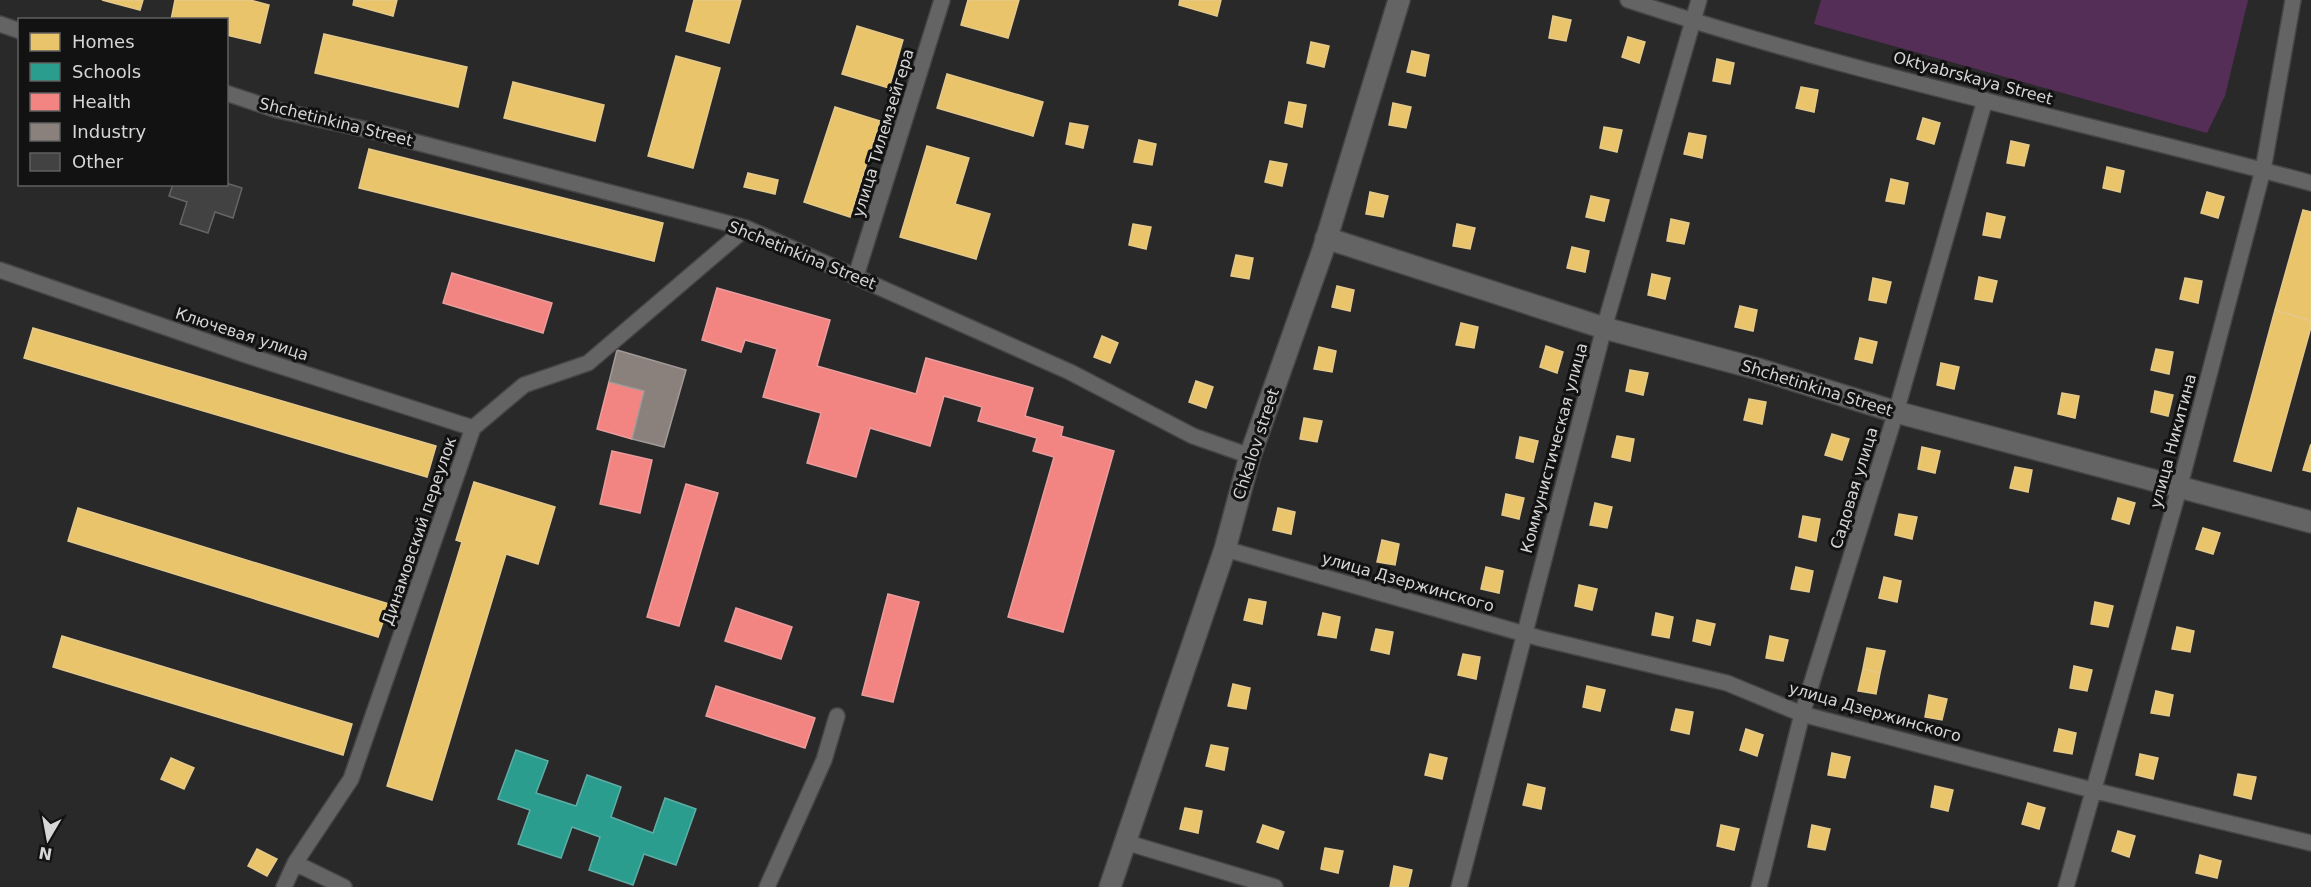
<svg xmlns="http://www.w3.org/2000/svg" width="2311" height="887" viewBox="0 0 2311 887" font-family="'DejaVu Sans',sans-serif">
<style>
.green{fill:#542e56}
.homes{fill:#e9c46a;stroke:#e4c98b;stroke-width:1.5}
.schools{fill:#2a9d8f;stroke:#5eaea5;stroke-width:1.5}
.health{fill:#f28482;stroke:#ea9d9c;stroke-width:1.5}
.industry{fill:#8a817c;stroke:#a19a97;stroke-width:1.5}
.building{fill:#434243;stroke:#656565;stroke-width:1.5}
.lines{fill:none;stroke-linecap:round;stroke-linejoin:round}
.street-casing{stroke:#464546;stroke-width:18}
.secondary-casing{stroke:#464546;stroke-width:24}
.street{stroke:#656465;stroke-width:15}
.secondary{stroke:#656465;stroke-width:21}
.labels{text-anchor:middle;dominant-baseline:central;stroke-width:6;stroke-linejoin:round;paint-order:stroke}
.street-label{font-size:16px;fill:#d7d6d7;stroke:#121212}
</style>
<rect width="100%" height="100%" fill="#2a292a"/>
<path class="green" d="M1821,0H2248L2225,96L2207,133L1814,24Z"/>
<path class="homes" d="M102,0H143L140,10Z
M175,0H250L269,5L260,43L226,35V20H171Z
M354,0H397L393,16L353,5Z
M694,0H741L729,43L686,31Z
M968,0H1019L1008,38L961,25Z
M1180,0H1221L1217,16L1179,5Z
M1553,16L1571,20L1566,41L1549,38Z
M857,26L903,40L889,88L842,74Z
M324,34L467,67L458,107L315,73Z
M1628,37L1645,42L1639,63L1622,57Z
M1311,42L1329,46L1324,67L1307,63Z
M1412,51L1429,55L1425,76L1407,72Z
M676,56L720,68L693,168L648,156Z
M1717,59L1734,63L1730,84L1713,81Z
M947,74L1043,102L1033,136L937,108Z
M513,82L604,105L595,141L504,118Z
M1801,87L1818,90L1814,112L1796,108Z
M1289,102L1306,105L1302,127L1285,123Z
M1393,103L1411,107L1406,128L1389,125Z
M835,107L880,121L850,217L804,202Z
M1923,118L1940,123L1934,144L1917,139Z
M1070,123L1088,126L1083,148L1066,144Z
M1604,127L1622,130L1617,152L1600,148Z
M1689,133L1706,136L1702,158L1684,154Z
M1139,140L1156,144L1152,165L1134,162Z
M2011,141L2029,145L2024,166L2007,163Z
M927,146L969,158L955,204L990,214L976,259L900,237Z
M369,149L663,223L654,261L359,188Z
M1270,161L1287,164L1282,186L1265,182Z
M2107,167L2124,171L2120,192L2103,188Z
M748,173L778,180L775,194L744,187Z
M1891,179L1908,183L1904,204L1886,201Z
M1370,192L1388,196L1383,217L1366,214Z
M2207,192L2224,197L2218,218L2201,213Z
M1591,196L1609,200L1604,221L1586,217Z
M2303,210L2311,212V321L2275,310Z
M1987,213L2005,217L2000,238L1983,235Z
M1671,219L1689,223L1684,244L1667,241Z
M1133,224L1151,227L1146,249L1129,245Z
M1457,224L1475,228L1470,249L1453,246Z
M1572,247L1589,251L1585,272L1567,268Z
M1236,255L1253,258L1249,279L1231,276Z
M1652,274L1670,278L1665,299L1648,295Z
M1979,277L1997,281L1992,302L1975,299Z
M1873,278L1891,282L1886,303L1869,300Z
M2185,278L2202,281L2198,303L2180,299Z
M1337,286L1354,290L1350,311L1332,307Z
M1740,306L1757,310L1753,331L1735,327Z
M2275,310L2311,321V327L2271,471L2234,461Z
M1461,323L1478,327L1474,348L1456,345Z
M33,328L436,446L427,477L24,358Z
M1102,336L1118,343L1110,363L1094,357Z
M1860,338L1877,342L1872,363L1855,359Z
M1546,346L1563,352L1557,373L1540,367Z
M1319,347L1336,351L1332,372L1314,369Z
M2156,349L2173,352L2169,374L2151,370Z
M1941,363L1959,367L1954,389L1937,385Z
M1630,370L1648,373L1643,395L1626,391Z
M1196,381L1213,387L1206,408L1189,402Z
M2155,391L2173,395L2168,416L2151,412Z
M2062,393L2079,396L2075,418L2058,414Z
M1749,399L1766,402L1762,424L1744,420Z
M1304,418L1322,421L1317,442L1300,439Z
M1832,434L1849,439L1842,460L1825,455Z
M1617,436L1634,439L1630,461L1612,457Z
M1520,437L1538,441L1533,462L1516,458Z
M2311,444V472L2303,470Z
M1922,447L1940,451L1935,473L1918,469Z
M2015,467L2032,470L2028,492L2010,488Z
M474,482L555,507L538,564L506,554L432,800L387,786L462,542L456,540Z
M1506,494L1524,498L1519,519L1502,515Z
M2118,498L2135,503L2129,524L2112,519Z
M1595,503L1612,507L1607,528L1590,525Z
M78,508L389,604L378,637L68,541Z
M1278,508L1295,512L1291,534L1273,530Z
M1899,514L1917,517L1912,539L1895,535Z
M1803,516L1820,519L1816,541L1799,537Z
M2203,528L2220,533L2213,554L2196,549Z
M1382,540L1399,544L1395,565L1377,562Z
M1486,567L1503,571L1499,593L1481,589Z
M1796,567L1813,571L1809,592L1791,589Z
M1884,577L1901,581L1897,602L1879,598Z
M1579,585L1597,589L1592,610L1575,606Z
M1249,599L1266,602L1262,624L1244,620Z
M2095,602L2113,606L2108,627L2091,624Z
M1323,613L1340,617L1336,638L1318,635Z
M1656,613L1673,617L1669,638L1652,635Z
M1697,620L1715,624L1710,645L1693,641Z
M2177,627L2194,631L2190,652L2172,649Z
M1376,629L1393,632L1389,654L1371,650Z
M62,636L352,724L343,755L53,667Z
M1770,636L1788,640L1783,661L1766,658Z
M1867,648L1885,651L1880,673L1863,669Z
M1463,654L1480,657L1476,679L1458,675Z
M2074,666L2092,670L2087,691L2070,688Z
M1863,669L1880,673L1876,694L1858,691Z
M1233,684L1250,688L1246,709L1228,706Z
M1587,686L1605,690L1600,711L1583,707Z
M2156,691L2173,695L2169,716L2151,713Z
M1929,695L1947,699L1942,720L1925,717Z
M1676,709L1693,712L1689,734L1671,730Z
M1746,729L1763,735L1757,756L1740,750Z
M2059,729L2076,733L2072,754L2054,751Z
M1211,745L1228,748L1224,770L1206,766Z
M1832,753L1850,757L1845,778L1828,775Z
M1430,754L1447,758L1442,779L1425,775Z
M2140,754L2158,758L2153,779L2136,775Z
M171,758L194,768L184,789L161,779Z
M2238,774L2256,777L2251,799L2234,795Z
M1528,784L1545,788L1541,809L1523,805Z
M1935,786L1953,790L1948,811L1931,807Z
M2028,803L2045,808L2039,829L2022,824Z
M1185,808L1202,811L1198,833L1180,829Z
M1263,825L1284,832L1278,849L1257,842Z
M1721,825L1739,829L1734,850L1717,846Z
M1812,825L1830,829L1825,850L1808,847Z
M2118,831L2135,836L2129,857L2112,851Z
M1325,848L1343,851L1338,873L1321,869Z
M257,849L277,859L267,876L248,866Z
M2200,855L2221,861L2217,878L2196,873Z
M1394,866L1412,870L1408,887H1390Z"/>
<path class="schools" d="M516,750L548,761L536,793L576,806L587,775L621,787L611,817L653,833L665,798L696,809L676,865L644,854L633,885L589,870L600,837L572,827L561,858L518,844L530,810L498,799Z"/>
<path class="health" d="M452,273L552,303L543,333L443,303Z
M717,288L830,320L817,366L916,394L926,358L1033,388L1025,416L1063,427L1061,436L1114,451L1063,632L1008,617L1054,457L1033,451L1037,438L978,421L982,407L944,396L930,446L870,428L856,477L807,463L821,413L763,397L777,349L745,340L741,352L702,340Z
M609,382L644,391L632,439L597,429Z
M612,451L652,460L640,513L600,504Z
M686,484L718,493L679,626L647,617Z
M888,594L919,602L893,702L862,695Z
M736,608L792,627L781,659L725,641Z
M716,686L815,718L805,748L706,716Z"/>
<path class="industry" d="M617,350L686,370L664,447L632,439L644,391L609,382Z"/>
<path class="building" d="M226,183L242,188L233,218L215,212L208,233L180,224L187,202L169,196L173,184Z"/>
<g class="lines">
<g class="street-casing">
<path id="street" d="M1628,0C1852,74 2084,122 2311,183
M0,24L20,31
M226,93L277,110L373,131L746,228L1070,372L1193,436L1250,456
M0,270L246,355L473,428
M856,276L942,0
M1225,549L1539,638L1727,683L1802,714L2092,790L2311,843
M1125,842L1275,887
M295,863L344,887
M284,887L295,863L351,779L473,428L524,385L588,363L746,228
M767,887L824,760L837,716
M1459,887L1604,328L1699,0
M1759,887L1802,714L1896,412L1985,100
M2066,887L2179,489L2263,170L2293,0"/>
</g>
<g class="secondary-casing">
<path id="secondary" d="M1326,238L1604,328L1758,369L1896,412L2311,522
M1110,887L1225,549L1250,456L1323,250L1399,0"/>
</g>
<use href="#street" class="street"/>
<use href="#secondary" class="secondary"/>
</g>
<g class="labels">
<g class="street-label">
<text transform="translate(1973 78) rotate(15)">Oktyabrskaya Street</text>
<text transform="translate(336 122) rotate(14)">Shchetinkina Street</text>
<text transform="translate(883 133) rotate(-73)">улица Тилемзейгера</text>
<text transform="translate(802 255) rotate(22)">Shchetinkina Street</text>
<text transform="translate(242 334) rotate(18)">Ключевая улица</text>
<text transform="translate(1817 388) rotate(17)">Shchetinkina Street</text>
<text transform="translate(2173 441) rotate(-75)">улица Никитина</text>
<text transform="translate(1256 444) rotate(-72)">Chkalov street</text>
<text transform="translate(1554 448) rotate(-75)">Коммунистическая улица</text>
<text transform="translate(1854 488) rotate(-73)">Садовая улица</text>
<text transform="translate(419 531) rotate(-71)">Динамовский переулок</text>
<text transform="translate(1408 582) rotate(16)">улица Дзержинского</text>
<text transform="translate(1875 712) rotate(16)">улица Дзержинского</text>
</g>
</g>
<rect x="18" y="18" width="210" height="168" fill="#121212" stroke="#616061" stroke-width="1.5"/>
<rect x="30" y="33" width="30" height="18" fill="#e9c46a" stroke="#616061" stroke-width="1.5"/>
<text x="72" y="48" font-size="18" fill="#d7d6d7">Homes</text>
<rect x="30" y="63" width="30" height="18" fill="#2a9d8f" stroke="#616061" stroke-width="1.5"/>
<text x="72" y="78" font-size="18" fill="#d7d6d7">Schools</text>
<rect x="30" y="93" width="30" height="18" fill="#f28482" stroke="#616061" stroke-width="1.5"/>
<text x="72" y="108" font-size="18" fill="#d7d6d7">Health</text>
<rect x="30" y="123" width="30" height="18" fill="#8a817c" stroke="#616061" stroke-width="1.5"/>
<text x="72" y="138" font-size="18" fill="#d7d6d7">Industry</text>
<rect x="30" y="153" width="30" height="18" fill="#434243" stroke="#616061" stroke-width="1.5"/>
<text x="72" y="168" font-size="18" fill="#d7d6d7">Other</text>
<g transform="translate(48 839) rotate(190)" stroke="#121212" stroke-width="4.5" paint-order="stroke">
<path d="M0-4.5L10 22L0 15L-10 22Z" fill="#d7d6d7"/>
<text y="-9" font-size="16" font-weight="bold" text-anchor="middle" fill="#d7d6d7">N</text>
</g>
</svg>
